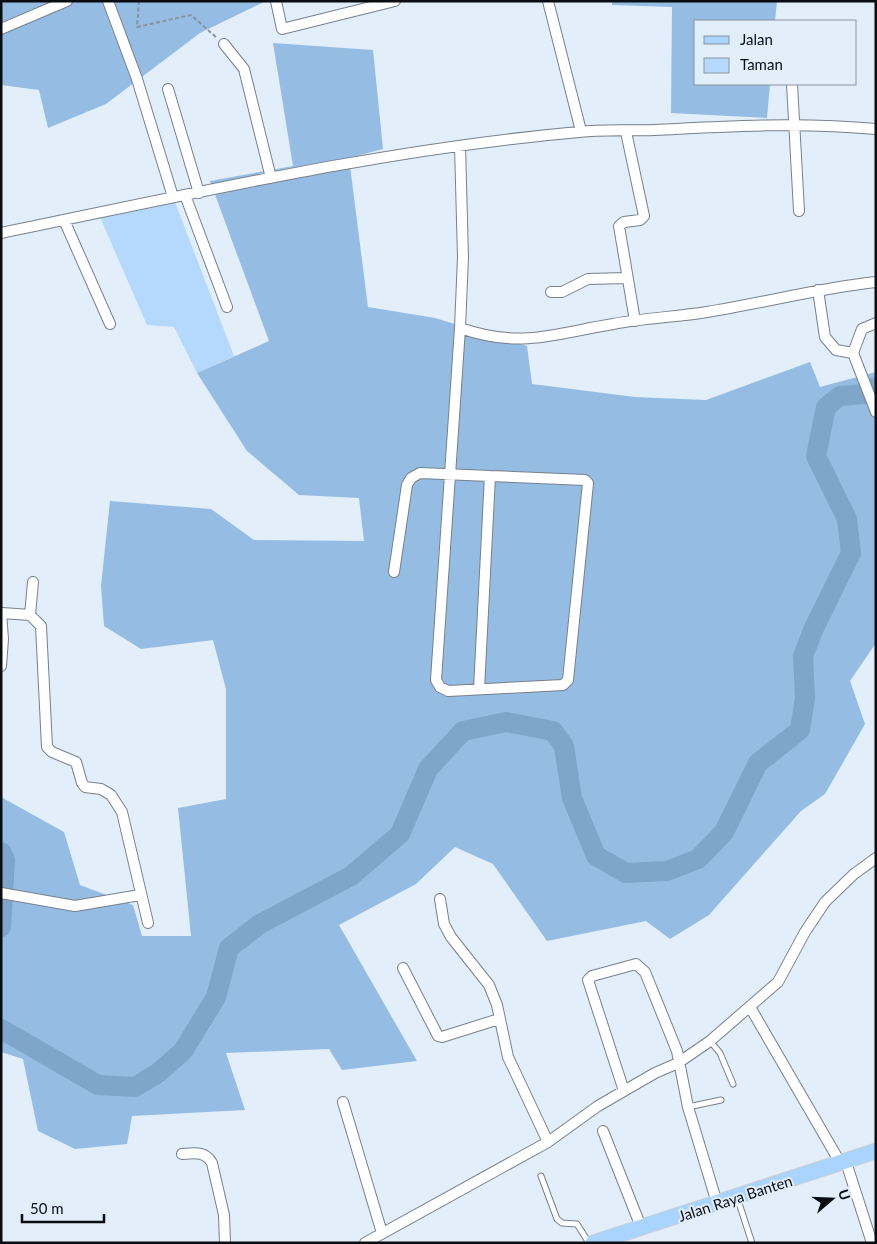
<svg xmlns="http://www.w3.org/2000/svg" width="877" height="1244" viewBox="0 0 877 1244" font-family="Lato,sans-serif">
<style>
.green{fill:#b5d9fc}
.forest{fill:#95bde3}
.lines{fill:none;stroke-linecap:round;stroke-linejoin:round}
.river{stroke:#7ea5ca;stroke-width:20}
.service-casing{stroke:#77818c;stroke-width:7}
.minor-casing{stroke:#77818c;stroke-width:12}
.primary-casing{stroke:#cecfcf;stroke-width:17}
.path{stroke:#8b949d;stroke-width:2;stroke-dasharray:4 2.5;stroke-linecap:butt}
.service{stroke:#fff;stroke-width:5}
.minor{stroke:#fff;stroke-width:10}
.primary{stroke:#a9d4fd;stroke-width:15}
.labels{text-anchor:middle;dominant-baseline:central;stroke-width:4;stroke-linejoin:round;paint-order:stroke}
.street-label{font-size:15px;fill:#090d11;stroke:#e2eefa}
</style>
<rect width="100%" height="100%" fill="#e2eefa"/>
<path class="green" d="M173,197L234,356L197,373L174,327L147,325L96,208Z"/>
<path class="forest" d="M1,1H266L200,33L106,104L48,128L39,90L1,85Z
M612,1H777L775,21H696V84H770L767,118L671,113L672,7L612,5Z
M273,43L373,50L383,149L349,158L368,307L435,318L527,346L532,384L635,397L706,400L810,362L820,387L876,372V643L850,681L865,724L825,794L801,811L709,915L670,939L646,921L547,941L493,864L455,847L416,884L339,925L417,1061L342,1070L329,1049L226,1053L245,1110L132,1116L127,1144L75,1149L38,1131L23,1059L1,1052V797L64,832L80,885L133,905L142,936H191L178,808L226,799V689L213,640L141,649L104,626L101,586L110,501L211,509L254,540L364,541L359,498L299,495L247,451L197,373L269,341L210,181L293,166Z"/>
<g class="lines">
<path class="river" d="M1,852L5,860L1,927
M1,1029L98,1085L135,1087L158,1073L183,1051L216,997L229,948L260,924L351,876L400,834L428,769L463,731L506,722L553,731L564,746L572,798L596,856L626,873L667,871L698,859L724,832L758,763L800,730L805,698L803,656L814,628L851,553L847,519L816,456L826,407L840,396L865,394L876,387"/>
<g class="service-casing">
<path id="service" d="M710,1041L720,1053L733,1084
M688,1107L721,1100
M541,1176L557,1219L562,1223L577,1224L589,1243
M737,1197L752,1243"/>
</g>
<g class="minor-casing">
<path id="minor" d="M108,1L137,79L173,197
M276,1L282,29L395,1
M548,1L581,131
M1,29L67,1
M224,44L244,69L271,178
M792,84L799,211
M168,89L199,193
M626,132L644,216L640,220L624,222L619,226L635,321
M460,146L463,257L460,328L436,680L440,687L448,691L563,685L568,680L588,483L585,480L490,476
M185,195L227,307
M64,220L110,324
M1,233C192,194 384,149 579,132C603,129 629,131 654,130C728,126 802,122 876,129
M818,290L825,337L836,350L853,353L876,412
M551,292H562L588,279L626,278
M460,328C521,349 553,334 613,324C644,318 676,317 707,312C764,303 819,288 876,282
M853,353L862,329L876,323
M394,572L407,485L411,478L420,473L490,476L479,689
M1,613L3,639L1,666
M2,613L30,615L33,582
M30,615L41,626L47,747L52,752L76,762L82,783L85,787L101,789L111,795L122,812L148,923
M1,893L75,906L140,895
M440,899L444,924L451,937L489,985L497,1005L508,1057L548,1142
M403,968L438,1036L442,1037L499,1019
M750,1007L841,1164
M624,1091L588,980L592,976L636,964L645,972L677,1051L688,1107L717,1203
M343,1102L382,1233
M603,1131L641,1227
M182,1154C195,1153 205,1151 212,1163L224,1215L225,1243
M846,1162L872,1243
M365,1243L548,1142L598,1106L655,1073L678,1063L710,1041L778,982L805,932L825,902L854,874L876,858"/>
</g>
<g class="primary-casing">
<path id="primary" d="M593,1243L876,1151"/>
</g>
<path class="path" d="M139,1L137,27L191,15L217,38"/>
<use href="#service" class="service"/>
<use href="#minor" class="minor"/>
<use href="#primary" class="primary"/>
</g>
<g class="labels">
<g class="street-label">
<text transform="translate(735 1198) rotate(-18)">Jalan Raya Banten</text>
</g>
</g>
<rect width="877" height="1244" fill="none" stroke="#090d11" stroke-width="5"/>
<rect x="694" y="20" width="162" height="65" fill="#e2eefa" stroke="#8b949d"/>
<rect x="704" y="36" width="25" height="8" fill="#a9d4fd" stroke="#8b949d"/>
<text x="740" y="45" font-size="15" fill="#090d11">Jalan</text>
<rect x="704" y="58" width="25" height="15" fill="#b5d9fc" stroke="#8b949d"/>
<text x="740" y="70" font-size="15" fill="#090d11">Taman</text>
<g transform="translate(832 1199) rotate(71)" stroke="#e2eefa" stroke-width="4" paint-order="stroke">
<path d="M0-4L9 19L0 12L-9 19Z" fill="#090d11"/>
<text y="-8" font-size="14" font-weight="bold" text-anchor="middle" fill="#090d11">U</text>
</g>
<path d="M22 1214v8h82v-8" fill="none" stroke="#090d11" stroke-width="2.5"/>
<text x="30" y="1214" font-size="15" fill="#090d11" stroke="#e2eefa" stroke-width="4" paint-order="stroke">50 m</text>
</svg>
